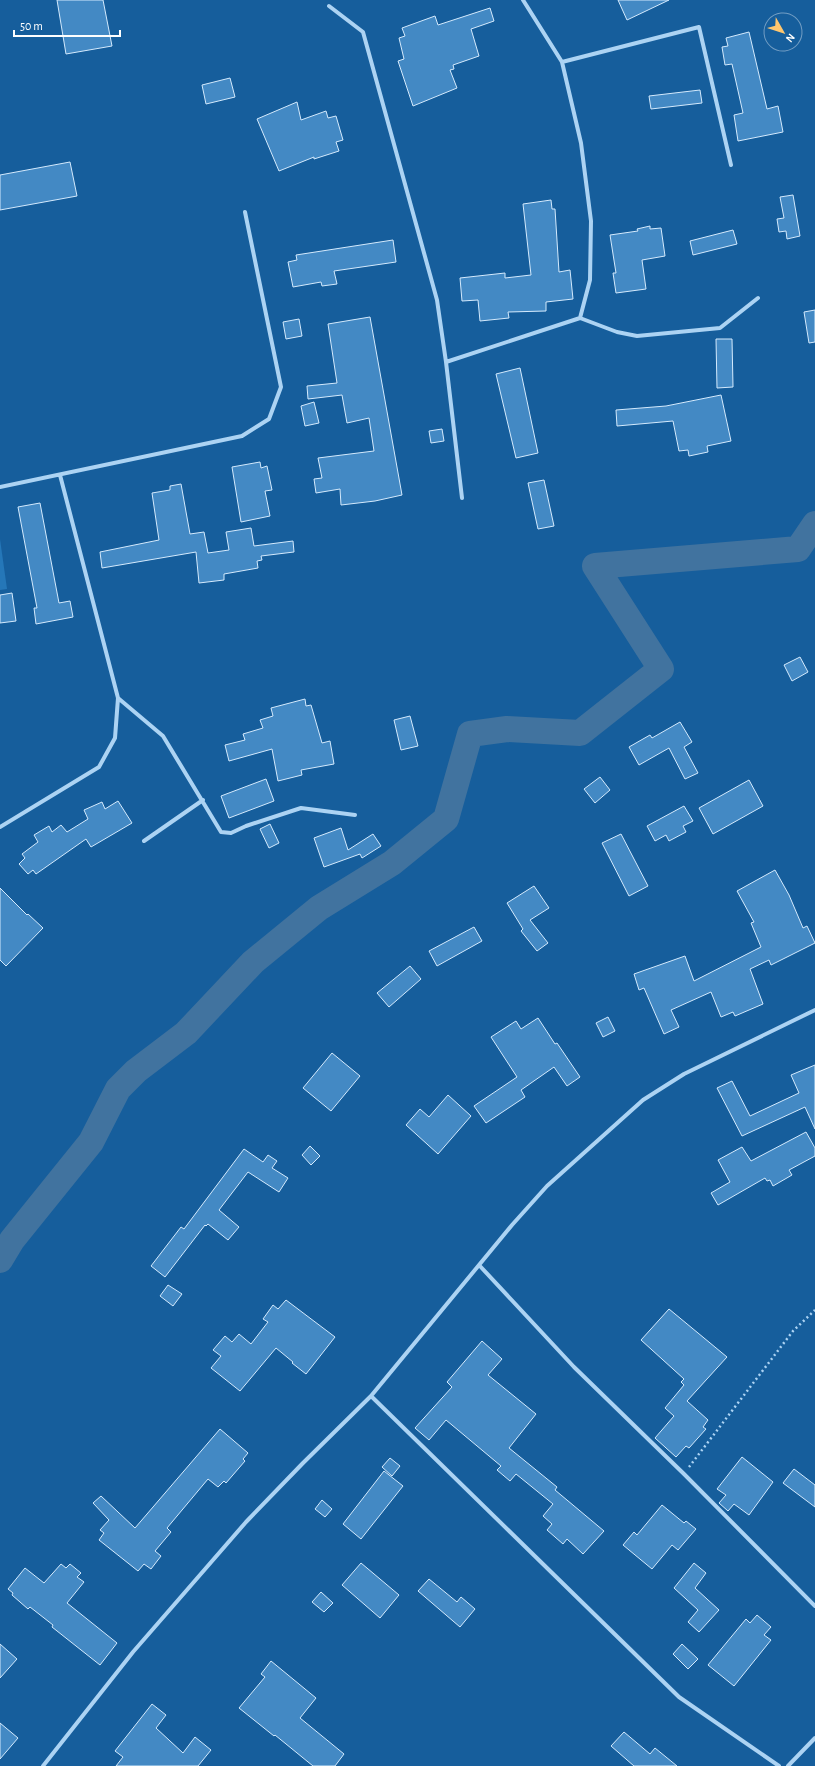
<svg xmlns="http://www.w3.org/2000/svg" width="815" height="1766" viewBox="0 0 815 1766" font-family="'Alegreya Sans',sans-serif">
<style>
.green{fill:#2577b8}
.lines{fill:none;stroke-linecap:round;stroke-linejoin:round}
.river{stroke:#41739f;stroke-width:26}
.building{fill:#4389c4;stroke:#d4eafd}
.path{stroke:#acd3f3;stroke-width:2.5;stroke-dasharray:2 3;stroke-linecap:butt}
.street{stroke:#acd3f3;stroke-width:4}
</style>
<rect width="100%" height="100%" fill="#165e9c"/>
<path class="green" d="M0,539L7,589L0,590Z"/>
<g class="lines">
<path class="river" d="M0,1260L12,1240L91,1142L118,1089L136,1071L186,1033L253,962L319,908L392,863L446,819L470,734L507,729L580,733L661,669L595,566L798,549L815,524"/>
</g>
<path class="building" d="M57,0H103L112,46L66,54Z
M618,0H669L627,20Z
M490,8L494,21L471,29L479,56L453,65L454,69L450,70L457,88L413,106L398,61L404,59L399,38L405,36L402,28L435,16L438,25Z
M749,32L767,109L778,106L783,132L738,141L734,115L743,113L732,64L725,65L722,47L728,46L726,38Z
M230,78L235,97L206,104L202,85Z
M700,90L702,103L651,109L649,96Z
M297,102L301,120L326,111L328,118L336,116L343,140L336,142L339,151L314,159V157L279,171L257,119Z
M70,162L77,196L0,210V175Z
M793,195L800,236L787,239L786,231L779,232L777,219L784,218L780,197Z
M551,200L552,209H555L559,272L570,270L573,299L546,302V311L508,312L509,318L480,321L478,300L462,301L460,278L505,273V278L531,275L523,204Z
M650,226V229L661,228L665,256L642,260L646,289L616,293L613,273H616L610,235L638,231L637,229Z
M733,230L737,244L693,255L690,241Z
M393,240L396,262L334,271L337,284L322,286L321,282L293,287L288,262L297,260L296,255Z
M815,310V342L809,343L804,312Z
M370,317L402,495L375,501L341,505L340,489L316,493L314,479L322,478L318,458L374,451L369,418L347,423L342,395L308,399L307,386L337,383L328,324Z
M299,319L302,336L286,339L283,322Z
M716,339H732L733,387L717,388Z
M520,368L538,453L516,458L496,374Z
M721,395L731,441L707,446L708,452L689,456L688,450L679,451L673,421L617,426L616,410L666,406Z
M314,402L319,423L305,426L301,406Z
M442,429L444,441L431,443L429,431Z
M260,462L261,468L267,466L272,490L265,491L270,516L241,522L232,467Z
M544,480L554,526L538,529L528,483Z
M181,484L190,534L204,532L208,553L229,550L226,532L251,528L254,546L293,541L294,552L261,556L262,560L257,561L258,568L224,574V580L199,583L196,552L102,568L100,552L159,540L152,493L170,490V486Z
M40,503L59,603L70,601L73,617L36,624L34,608H37L18,507Z
M12,593L16,621L0,623V595Z
M800,657L808,672L792,681L784,665Z
M305,699L306,706L311,705L322,743L330,741L334,764L301,770L302,775L278,781L272,749L229,761L225,745L245,740L243,734L263,728L260,720L273,716L271,708Z
M410,716L418,746L401,750L394,720Z
M680,722L692,742L684,747L698,773L685,779L669,748L639,765L629,747L650,735L652,738Z
M600,777L610,790L595,803L584,789Z
M266,779L274,801L229,818L221,796Z
M749,780L763,806L713,834L699,808Z
M118,801L132,823L91,847L86,839L36,874L33,870L28,874L19,864L25,858L22,854L38,842L34,835L49,826L52,832L61,825L67,832L88,819L84,810L102,802L105,809Z
M684,806L693,821L683,826L686,832L669,841L666,835L655,841L647,826Z
M270,824L279,843L269,848L260,829Z
M341,828L348,850L373,834L381,846L362,858L360,854L324,867L314,838Z
M621,834L648,886L629,896L602,843Z
M775,870L789,895L803,928L807,926L815,943L771,965L769,960L750,969L763,1004L735,1016L733,1012L721,1017L711,992L671,1010L679,1027L664,1034L644,988L639,990L634,974L685,956L694,981L761,947L751,923L754,922L737,891Z
M534,886L549,908L530,920L548,943L537,951L521,931L523,929L507,903Z
M0,888L27,915L28,914L43,928L6,966L0,960Z
M474,927L482,941L437,966L429,951Z
M410,966L421,979L389,1007L377,993Z
M608,1017L615,1031L603,1037L596,1023Z
M538,1018L555,1044L557,1043L580,1077L567,1086L554,1067L521,1090L525,1097L486,1123L474,1106L517,1077L491,1037L516,1021L521,1029Z
M332,1053L360,1076L331,1111L303,1088Z
M815,1065V1129L805,1107L742,1136L717,1088L732,1081L750,1116L799,1093L791,1075Z
M448,1095L471,1116L438,1154L406,1125L420,1109L429,1117Z
M806,1132L815,1148V1156L789,1170L792,1175L773,1186L770,1180L767,1181L765,1178L718,1205L711,1193L730,1182L718,1160L742,1147L751,1161Z
M310,1146L320,1156L311,1165L302,1155Z
M244,1149L263,1162L268,1155L277,1161L272,1168L288,1178L279,1192L248,1172L219,1210L239,1227L228,1240L208,1224L206,1226L205,1225L165,1277L151,1266L181,1227L184,1229Z
M168,1285L182,1294L173,1306L160,1296Z
M286,1300L335,1337L306,1374L292,1363L293,1362L276,1348L240,1391L211,1368L221,1356L213,1350L225,1336L232,1342L239,1334L251,1344L268,1322L263,1319L273,1305L278,1309Z
M669,1309L727,1357L687,1401L708,1420L703,1427L706,1429L689,1448L686,1446L676,1457L655,1438L674,1416L665,1408L684,1385L681,1382L684,1379L641,1340Z
M482,1341L502,1359L488,1375L536,1414L509,1448L557,1487L555,1490L604,1531L583,1554L567,1539L563,1544L547,1530L552,1524L543,1516L553,1504L516,1474L510,1481L497,1470L501,1466L446,1420L429,1440L415,1428L452,1387L447,1382Z
M220,1429L248,1453L243,1459L245,1461L226,1483L224,1481L218,1487L208,1479L167,1528L171,1532L155,1551L161,1556L151,1569L144,1564L138,1571L99,1540L104,1533L100,1530L109,1520L93,1503L101,1496L135,1528Z
M742,1457L773,1482L749,1515L734,1504L728,1511L719,1503L726,1495L717,1489Z
M390,1458L400,1466L392,1476L382,1467Z
M794,1469L815,1485V1507L783,1483Z
M384,1471L403,1486L361,1539L343,1524Z
M322,1500L332,1509L325,1517L315,1509Z
M662,1505L684,1523L686,1521L696,1529L678,1550L672,1545L652,1569L623,1545L634,1532L637,1535Z
M361,1563L399,1595L380,1618L342,1585Z
M694,1563L706,1573L695,1588L719,1610L699,1632L688,1622L698,1610L674,1588Z
M61,1564L66,1568L70,1564L81,1573L77,1577L84,1582L67,1603L117,1643L100,1665L52,1627L53,1625L30,1607L28,1609L12,1595L13,1593L8,1589L25,1568L44,1583Z
M429,1579L457,1602L461,1597L475,1609L460,1627L418,1591Z
M321,1592L333,1603L324,1612L312,1602Z
M757,1615L771,1627L764,1635L771,1640L734,1686L708,1665L746,1619L750,1623Z
M0,1644L17,1659L0,1678Z
M682,1644L698,1659L688,1669L673,1654Z
M271,1661L316,1698L300,1718L344,1754L335,1766H313L275,1735L274,1736L239,1708L265,1677L261,1674Z
M152,1704L166,1715L156,1728L183,1753L195,1737L211,1750L198,1766H116L123,1757L115,1751Z
M0,1723L18,1738L0,1759Z
M624,1732L650,1754L655,1748L677,1766H634L611,1746Z"/>
<g class="lines">
<path class="path" d="M689,1467L793,1331L815,1310"/>
<path class="street" d="M523,0L562,62L581,143L591,221L590,280L580,318
M329,6L363,32L437,300L446,362L462,498
M562,62L699,27L731,165
M446,362L580,318L617,332L637,336L720,328L758,298
M0,487L242,436L269,419L281,387L245,212
M118,698L163,736L221,832L231,833L246,826L301,808L355,815
M0,827L99,767L115,738L118,698L60,475
M144,841L203,800
M479,1265L574,1367L684,1474L815,1606
M371,1396L679,1697L779,1766
M43,1766L133,1652L246,1522L303,1463L371,1396L512,1225L547,1186L643,1100L684,1074L815,1010
M788,1766L815,1738"/>
</g>
<g transform="translate(783 32) rotate(129)"><circle r="19" fill="#165e9c" stroke="#739ec4"/>
<path d="M0-3L7 15L0 10L-7 15Z" fill="#ffc66e"/>
<text y="-6" font-size="11" font-weight="bold" text-anchor="middle" fill="#ffffff">N</text>
</g>
<path d="M14 30v6h106v-6" fill="none" stroke="#ffffff" stroke-width="2"/>
<text x="20" y="30" font-size="12" fill="#ffffff" stroke="#165e9c" stroke-width="3" paint-order="stroke">50 m</text>
</svg>
